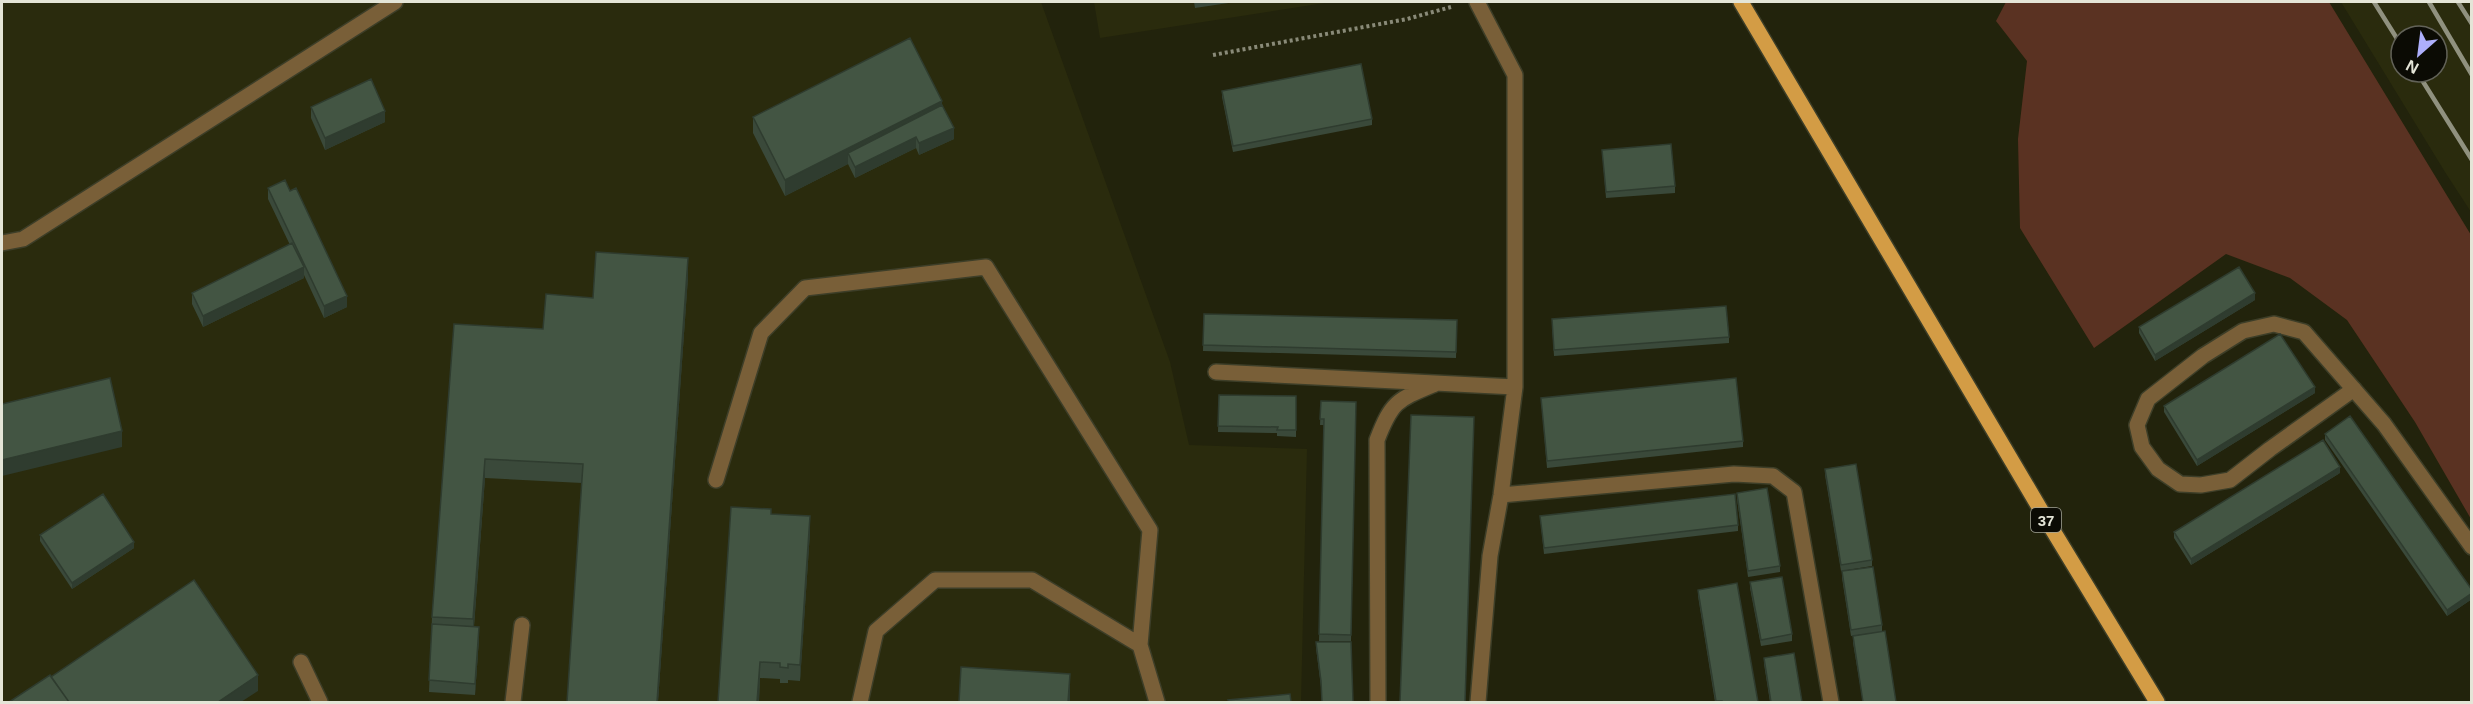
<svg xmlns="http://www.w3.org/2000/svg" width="2473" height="704" viewBox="0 0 2473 704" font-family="Arial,sans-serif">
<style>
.built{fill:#2a2b0d;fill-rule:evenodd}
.green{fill:#5a3222}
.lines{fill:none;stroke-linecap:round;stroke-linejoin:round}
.service-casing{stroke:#3d3e28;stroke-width:18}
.primary-casing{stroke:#3d3e28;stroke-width:18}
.path{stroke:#898a78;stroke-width:4;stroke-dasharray:3 3;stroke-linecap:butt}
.service{stroke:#795f38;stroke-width:15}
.primary{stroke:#d39c45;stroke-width:15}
.rail{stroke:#90917f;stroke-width:4.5}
.wall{fill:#3a493a}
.shaded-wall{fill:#2f3c2f}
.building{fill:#435543;stroke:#2f3c2f;stroke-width:1.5}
.labels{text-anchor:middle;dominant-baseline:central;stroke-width:4.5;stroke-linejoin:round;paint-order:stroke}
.shield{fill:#0b0b04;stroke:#a3a498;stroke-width:1.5}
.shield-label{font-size:15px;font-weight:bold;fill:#e4e5d7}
</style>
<rect width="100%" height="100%" fill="#22230c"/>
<path class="built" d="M2,2H1041L1170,362L1189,445L1307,449L1301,702H2Z
M1094,2H1331L1100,38Z
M2341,2H2471V212L2445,172ZM2401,36H2437V72H2401Z"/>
<path class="green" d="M2006,2H2329L2471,235V519L2415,422L2347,320L2290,278L2226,254L2094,348L2020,228L2018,139L2027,61L1996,21Z"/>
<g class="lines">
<g class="service-casing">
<path id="service" d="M1477,2L1515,75V387L1501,495L1490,556L1478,702
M2,243L23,239L395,2
M1216,372L1515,387
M2354,389L2270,449L2230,480L2201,485L2180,484L2158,469L2142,447L2137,425L2148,399L2203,356L2243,331L2274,324L2304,332L2384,424L2472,547
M716,480L761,333L805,288L986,267L1150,530L1140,645
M1501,495L1734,474L1773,476L1794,492L1831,702
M301,662L320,702
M513,702L522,625
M860,702L876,631L935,580H1032L1140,645L1157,702
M1378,702L1377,440C1392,401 1397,400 1435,384"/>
</g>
<g class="primary-casing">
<path id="primary" d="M1741,2L2052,529L2157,702"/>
</g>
<path class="path" d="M1213,55L1407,19L1451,7"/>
<use href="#service" class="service"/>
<use href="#primary" class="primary"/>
<path class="rail" d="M2374,2L2401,45
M2429,2L2472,75
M2458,2L2472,24
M2417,72L2472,160"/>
</g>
<path class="wall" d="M1194,2H1235L1195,8Z
M1222,91L1372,119V125L1233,152L1222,97Z
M942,105L954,139L919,155L916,148L855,178L848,164L785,196L753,133V117Z
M311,107L385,122L325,150L311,118Z
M1602,150L1675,186V193L1606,198Z
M268,188L347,307L324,318L304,275V278L203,327L192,304V293L290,245L268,199Z
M688,277L658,702H567L582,483L485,478L474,627L479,638L475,695L429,692L432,617L454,324L543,329L593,298Z
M2255,300L2155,361L2139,333V327Z
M1204,314L1457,320L1456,358L1203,351Z
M1552,325L1729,337V343L1554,356Z
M2315,393L2197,466L2164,412V406Z
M1219,395L1296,396V437L1277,436V433L1218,432Z
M1541,398L1743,441V447L1547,468Z
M1321,401L1356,402L1351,641H1319L1324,425H1320Z
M2325,434L2472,590V599L2447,616L2325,440Z
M1825,469L1872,560V566L1841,571L1825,475Z
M2340,473L2191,565L2174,538V532Z
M1737,493L1780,566V572L1748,577L1737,499Z
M771,514L810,532L800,681L788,680V683H780V679L760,678L759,702H718Z
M1540,516L1738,525V531L1544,554Z
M40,535L134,548L72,589L40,541Z
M1842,571L1882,625V631L1896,702H1863L1853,643V636L1879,632L1851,636L1842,578Z
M1750,582L1792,634V641L1761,646L1750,588Z
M1698,590L1758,702H1715L1698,596Z
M1316,642H1351L1321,687L1316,648Z
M1764,658L1802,702H1770L1764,664Z"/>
<path class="shaded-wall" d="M942,101V116L848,153V164L785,196V180Z
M385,111V122L325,150V138Z
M954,128V139L919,155V143Z
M916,137V148L855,178V167Z
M688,258V277L658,702H657Z
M304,267V278L203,327V316Z
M2255,293V300L2155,361V355Z
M347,296V307L324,318V306Z
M2315,387V393L2197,466V460Z
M122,431V447L2,476V460Z
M485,459V478L473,638V619Z
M2340,467V473L2191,565V559Z
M810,516V532L800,681V665Z
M134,542V548L72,589V583Z
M2472,593V599L2447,616V610Z
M479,627V638L475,695V684Z
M760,662L759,702H757Z
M1070,674V702H1068Z
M258,675V691L241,702H218Z"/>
<path class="building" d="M910,38L942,101L785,180L753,117Z
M1361,64L1372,119L1233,146L1222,91Z
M371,79L385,111L325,138L311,107Z
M942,105L954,128L919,143L916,137L855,167L848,153Z
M1671,144L1675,186L1606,192L1602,150Z
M285,180L290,191L296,188L347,296L324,306L268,188Z
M292,243L304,267L203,316L192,293Z
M596,252L688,258L657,702H567L583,464L485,459L473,619L432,617L454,324L543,329L546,294L593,298Z
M2239,267L2255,293L2155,355L2139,327Z
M1726,306L1729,337L1554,350L1552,319Z
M1204,314L1457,320L1456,352L1203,345Z
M2280,334L2315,387L2197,460L2164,406Z
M110,378L122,431L2,460V404Z
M1736,378L1743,441L1547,461L1541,398Z
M1219,395L1296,396V430H1277L1278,427L1218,426Z
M1321,401L1356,402L1351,635L1319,634L1324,419H1320Z
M1411,415L1474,417L1465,702H1400Z
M2350,416L2472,590V593L2447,610L2325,434Z
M2323,440L2340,467L2191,559L2174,532Z
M1856,464L1872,560L1841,565L1825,469Z
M1767,488L1780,566L1748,571L1737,493Z
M103,494L134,542L72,583L40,535Z
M1735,494L1738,525L1544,548L1540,516Z
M731,507L771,509V514L810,516L800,665L788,664V668L780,667V663L760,662L757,702H718Z
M1873,567L1882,625L1851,630L1842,571Z
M1782,577L1792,634L1761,640L1750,582Z
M194,580L258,675L218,702H69L51,677Z
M1737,583L1758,702H1722V701H1716L1698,590Z
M432,624L479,627L475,684L429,680Z
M1885,631L1896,702H1863L1853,636Z
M1316,642H1351L1353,702H1322L1321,681Z
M1794,653L1802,702H1771L1764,658Z
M961,667L1070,674L1068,702H959Z
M50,675L69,702H9Z
M1290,694L1291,702H1229L1228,700Z"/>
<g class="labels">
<rect class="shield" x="2031" y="508" width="30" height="24" rx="4.5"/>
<g class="shield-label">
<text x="2046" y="520">37</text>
</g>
</g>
<rect width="2473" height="704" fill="none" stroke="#e4e5d7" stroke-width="6"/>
<g transform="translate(2419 54) rotate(208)"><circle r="28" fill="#0b0b04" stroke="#626258" stroke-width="1.5"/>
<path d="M0-4.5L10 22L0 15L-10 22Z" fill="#adaffb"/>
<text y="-9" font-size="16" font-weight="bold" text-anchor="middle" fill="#e4e5d7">N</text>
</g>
</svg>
